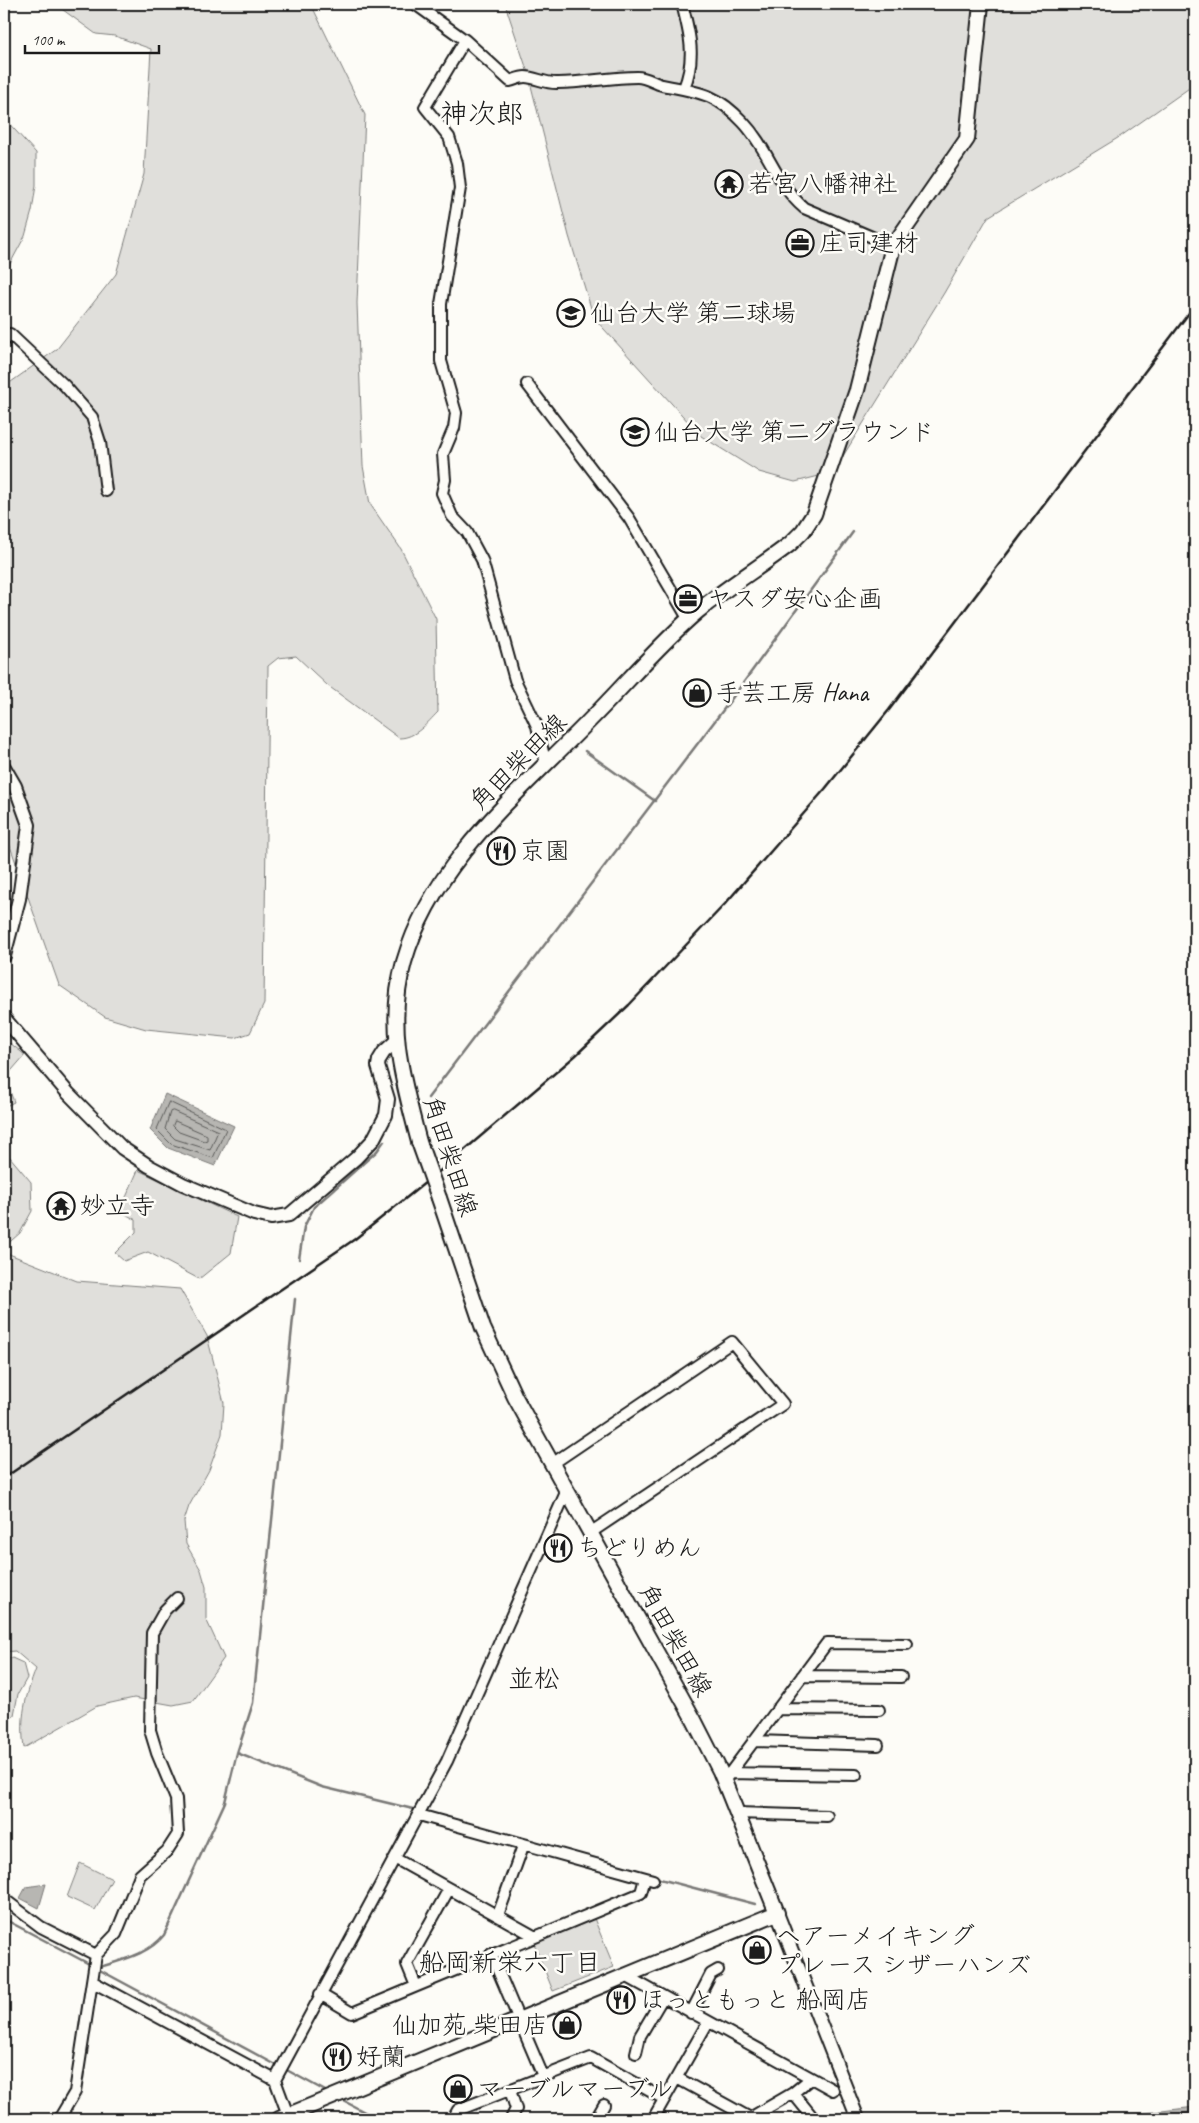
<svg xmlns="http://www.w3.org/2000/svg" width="1199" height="2123" viewBox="0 0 1199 2123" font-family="Caveat,'Klee One',sans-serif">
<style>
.green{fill:#e0dfdb;stroke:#7e7e7c}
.water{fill:#b7b6b2;stroke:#797876}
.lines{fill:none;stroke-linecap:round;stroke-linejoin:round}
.shore{stroke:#5a5a58;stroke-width:1}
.stream{stroke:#797876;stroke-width:2.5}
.minor-casing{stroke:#1c1c1c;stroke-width:14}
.tertiary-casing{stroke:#1c1c1c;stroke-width:16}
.secondary-casing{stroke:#1c1c1c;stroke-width:18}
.minor{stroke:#fdfcf7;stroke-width:10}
.tertiary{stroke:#fdfcf7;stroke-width:12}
.secondary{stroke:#fdfcf7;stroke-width:14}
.rail{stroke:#1c1c1c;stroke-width:2.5}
.secondary-bridge-casing{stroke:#1c1c1c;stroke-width:18;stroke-linecap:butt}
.secondary-bridge{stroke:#fdfcf7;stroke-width:14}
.labels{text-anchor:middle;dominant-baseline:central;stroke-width:5;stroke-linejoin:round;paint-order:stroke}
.poi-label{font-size:25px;fill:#1c1c1c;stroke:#fdfcf7;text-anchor:start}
.street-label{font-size:25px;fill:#1c1c1c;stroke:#fdfcf7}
.neighbourhood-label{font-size:26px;fill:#1c1c1c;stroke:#fdfcf7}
.quarter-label{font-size:28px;fill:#1c1c1c;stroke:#fdfcf7}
</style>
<rect width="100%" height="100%" fill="#fdfcf7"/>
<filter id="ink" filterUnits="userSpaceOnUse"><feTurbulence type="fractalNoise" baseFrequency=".02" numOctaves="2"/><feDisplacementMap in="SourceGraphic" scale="10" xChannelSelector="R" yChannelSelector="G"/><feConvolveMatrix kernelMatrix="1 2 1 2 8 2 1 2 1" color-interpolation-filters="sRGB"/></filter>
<g filter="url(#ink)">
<path class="green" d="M55,4H311L365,115L357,303L363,466L370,504L401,549L436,619L438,712C427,723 416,738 399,738L327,685L296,656L278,658L268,666L264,1004L250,1033L235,1038L146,1029L105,1017L59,985L4,829V387L57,349L116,274L144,174L151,49L115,36L96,34Z
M505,4H1195V84L1121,136L988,217L944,293L835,469L823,475L795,482L759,472L701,436L594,318L569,236L527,70Z
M4,118L36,153V185L32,211L25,236L4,275Z
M10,1043L25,1055L5,1078L14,1102L4,1107V1049Z
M4,1150L31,1182L32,1211L20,1233L4,1247Z
M138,1170L237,1217L231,1253L199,1279L148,1252L124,1261L115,1253L136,1232V1220L120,1211Z
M4,1252L77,1281L180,1289L207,1336L224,1403L222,1434L209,1470L189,1506L184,1521L186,1544L201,1570L206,1587V1619L224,1658L193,1701L173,1705L134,1698L97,1706L24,1748C20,1717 25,1698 36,1669L15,1651L4,1652Z
M4,1658H12L23,1663L27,1678L18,1694L14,1715L4,1720Z
M80,1863L112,1879L95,1910L67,1897Z
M593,1916L614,1967L553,1991L533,1941Z"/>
<path class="water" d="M165,1094L234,1126L215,1166L168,1148L150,1130Z
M46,1884L39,1908L20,1898L26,1887Z
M1195,2107V2119H1095Z"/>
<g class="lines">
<path class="shore" d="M169,1102L226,1129L213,1158L171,1144L157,1130Z
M173,1111L218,1131L210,1150L175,1139L165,1129L170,1112Z
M175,1121L207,1135V1140L204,1141L179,1132L173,1126Z
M1137,2119L1195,2112"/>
<path class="stream" d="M585,751L655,801
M428,1098L730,701L853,532
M299,1259L304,1227L314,1207L377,1151L384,1141
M295,1299L253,1703L237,1753L322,1787L417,1810
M656,1878L755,1904
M4,1919L91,1965
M96,1968L278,2066
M97,1968C121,1960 148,1955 164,1935L225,1802L237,1753
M283,2068L329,2093
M340,2099L378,2119"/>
<g class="minor-casing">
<path id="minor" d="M415,4L465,40L510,81C514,80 520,77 525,77C535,77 546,84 558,83C584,83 610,77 637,77C646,77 654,83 662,85C699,92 716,93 743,122C768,148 776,184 804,208L893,246
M682,4C690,34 696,58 684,88
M465,40L425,107L449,137L457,163L460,188L441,304V361L456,413L454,428L443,454L445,480L442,493L452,516L467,532L482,560L515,680L537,726L546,765
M4,341L10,334L65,386L92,417L100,442L106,491
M527,384L629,518L689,620
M552,1464L732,1342L783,1404L590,1533
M802,1676L901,1677
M777,1709L879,1710
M753,1741L878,1745
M729,1773L856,1775
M724,1781L827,1643L907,1644
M737,1813L827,1816
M419,1815L653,1880
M396,1859L534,1936
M4,1899L41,1927L96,1955
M498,1915L523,1846
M491,1954L543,2076
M624,1975L833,2090
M93,1982L275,2080L288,2115
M416,1986L407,1964L449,1889
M320,1994L352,2013L641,1893L645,1878
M691,2013L711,1974L718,1970
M636,2053L640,2036L663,1997
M677,2078L750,2118L793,2093L810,2079
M275,2080L447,1761L567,1490
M510,2090L516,2109L511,2119
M793,2093L814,2119
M59,2119L75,2092L96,1955L116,1934L140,1875L167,1851L178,1834L176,1799L157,1753L150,1730L152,1633L165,1610L177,1598
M453,2119L458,2110L591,2058L664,2099
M596,2119L604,2105
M653,2119L708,2022"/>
</g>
<g class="tertiary-casing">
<path id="tertiary" d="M4,767L15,786L29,825L19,899L4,956
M4,1018L68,1093L122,1148L149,1166L183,1184L254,1214L271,1218L289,1215L356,1158L373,1140L386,1115L388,1099L378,1066L379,1060L384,1052L396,1041
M777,1913L858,2119"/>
</g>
<g class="secondary-casing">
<path id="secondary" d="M419,1142C403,1080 386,1026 404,962C433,861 519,793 590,720C624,686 661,642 698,611C727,587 760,567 790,544L803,531L814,514L857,390L893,246L967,139L981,4
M279,2119L777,1913L720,1771L694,1720L515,1397L483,1328L439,1198"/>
</g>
<use href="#minor" class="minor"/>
<use href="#tertiary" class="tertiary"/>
<use href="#secondary" class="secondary"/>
<path class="rail" d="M4,1478L355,1239L441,1170L575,1056L629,1005L725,904L825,789L889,710L1195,305"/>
<g class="secondary-bridge-casing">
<path id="secondary-bridge" d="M419,1142L439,1198"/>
</g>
<use href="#secondary-bridge" class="secondary-bridge"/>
</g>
</g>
<defs>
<g id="temple-ring" transform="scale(1.4375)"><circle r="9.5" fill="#fdfcf7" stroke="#1c1c1c" stroke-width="1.5"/><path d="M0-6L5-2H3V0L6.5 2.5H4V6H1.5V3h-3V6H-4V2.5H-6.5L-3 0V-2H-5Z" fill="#1c1c1c"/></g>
<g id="office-ring" transform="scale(1.4375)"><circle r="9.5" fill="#fdfcf7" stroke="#1c1c1c" stroke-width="1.5"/><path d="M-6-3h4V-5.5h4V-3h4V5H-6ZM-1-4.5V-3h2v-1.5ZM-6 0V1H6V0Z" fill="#1c1c1c"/></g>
<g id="university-ring" transform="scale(1.4375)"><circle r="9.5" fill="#fdfcf7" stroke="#1c1c1c" stroke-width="1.5"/><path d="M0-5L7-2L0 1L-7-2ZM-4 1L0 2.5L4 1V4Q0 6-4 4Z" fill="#1c1c1c"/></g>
<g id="shop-ring" transform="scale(1.4375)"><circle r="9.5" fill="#fdfcf7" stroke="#1c1c1c" stroke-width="1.5"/><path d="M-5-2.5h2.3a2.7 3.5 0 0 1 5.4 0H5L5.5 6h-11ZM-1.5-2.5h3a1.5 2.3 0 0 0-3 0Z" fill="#1c1c1c"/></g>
<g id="restaurant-ring" transform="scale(1.4375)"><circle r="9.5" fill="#fdfcf7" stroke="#1c1c1c" stroke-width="1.5"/><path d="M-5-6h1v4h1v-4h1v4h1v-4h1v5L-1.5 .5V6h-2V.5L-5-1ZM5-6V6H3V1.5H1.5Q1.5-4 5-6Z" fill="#1c1c1c"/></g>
</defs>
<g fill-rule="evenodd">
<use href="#temple-ring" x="729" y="184"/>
<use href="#office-ring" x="800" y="243"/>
<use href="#university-ring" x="571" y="313"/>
<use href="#university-ring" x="635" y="432"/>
<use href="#office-ring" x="688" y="599"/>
<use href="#shop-ring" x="697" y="693"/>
<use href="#restaurant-ring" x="501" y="851"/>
<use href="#temple-ring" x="61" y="1206"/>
<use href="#restaurant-ring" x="558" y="1548"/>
<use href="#shop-ring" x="757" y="1950"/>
<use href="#restaurant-ring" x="621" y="2000"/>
<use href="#shop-ring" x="567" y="2025"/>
<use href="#restaurant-ring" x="337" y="2057"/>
<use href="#shop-ring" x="458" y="2089"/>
</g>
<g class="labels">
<g class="poi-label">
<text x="748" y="184">若宮八幡神社</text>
<text x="819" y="243">庄司建材</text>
<text x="590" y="313">仙台大学 第二球場</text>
<text x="654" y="432">仙台大学 第二グラウンド</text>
<text x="707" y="599">ヤスダ安心企画</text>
<text x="716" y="693">手芸工房 Hana</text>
<text x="520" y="851">京園</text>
<text x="80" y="1206">妙立寺</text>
<text x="577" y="1548">ちどりめん</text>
<text x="776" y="1936">ヘアーメイキング<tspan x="776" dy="29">プレース シザーハンズ</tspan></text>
<text x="640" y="2000">ほっともっと 船岡店</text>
<text x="548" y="2025" text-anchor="end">仙加苑 柴田店</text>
<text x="356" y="2057">好蘭</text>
<text x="477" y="2089">マーブルマーブル</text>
</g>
<g class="street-label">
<text transform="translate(518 762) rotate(-45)">角田柴田線</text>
<text transform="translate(450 1156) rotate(72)">角田柴田線</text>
<text transform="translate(675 1640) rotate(61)">角田柴田線</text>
</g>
<g class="neighbourhood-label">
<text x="534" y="1678">並松</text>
<text x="510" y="1962">船岡新栄六丁目</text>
</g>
<g class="quarter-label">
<text x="482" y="113">神次郎</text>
</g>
</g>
<rect width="1199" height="2123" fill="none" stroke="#fdfcf7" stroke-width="20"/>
<rect x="10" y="10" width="1179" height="2103" fill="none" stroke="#1c1c1c" stroke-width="2" filter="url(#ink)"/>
<path d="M25 45v8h134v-8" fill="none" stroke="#1c1c1c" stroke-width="2.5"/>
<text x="32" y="45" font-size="15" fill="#1c1c1c" stroke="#fdfcf7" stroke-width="4" paint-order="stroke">100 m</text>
</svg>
